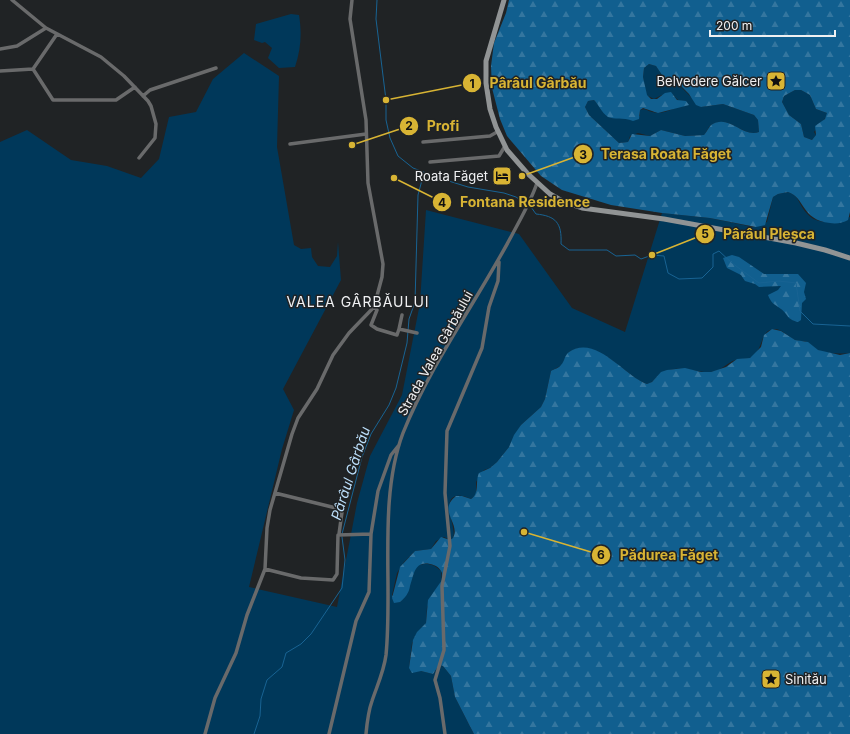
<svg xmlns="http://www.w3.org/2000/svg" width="850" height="734" viewBox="0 0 850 734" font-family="Inter,sans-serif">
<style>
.grass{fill:#00385a}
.forest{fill:url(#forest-firs);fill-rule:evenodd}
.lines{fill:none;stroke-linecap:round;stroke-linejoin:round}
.stream{stroke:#186393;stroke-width:1}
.minor{stroke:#696a6b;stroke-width:3.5}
.secondary{stroke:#919495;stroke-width:5}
.labels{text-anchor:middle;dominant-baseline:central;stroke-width:3;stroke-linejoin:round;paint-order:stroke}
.poi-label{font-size:13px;fill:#eff0f2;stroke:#202325;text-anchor:end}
.street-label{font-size:13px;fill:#eff0f2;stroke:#202325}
.neighbourhood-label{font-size:14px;letter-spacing:1px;fill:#eff0f2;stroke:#202325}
.water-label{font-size:14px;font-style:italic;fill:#bcdffb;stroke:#202325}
.leader{fill:none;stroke:#d8b434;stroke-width:1.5}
.callout-dot{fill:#d8b434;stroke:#202325;stroke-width:1.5}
.mark-label{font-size:12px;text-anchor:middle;font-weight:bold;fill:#111}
.callout-label{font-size:14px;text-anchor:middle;font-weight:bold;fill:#d8b434;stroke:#202325;stroke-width:3;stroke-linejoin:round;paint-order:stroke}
</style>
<defs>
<pattern id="forest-firs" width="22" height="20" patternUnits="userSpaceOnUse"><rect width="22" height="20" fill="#115f8f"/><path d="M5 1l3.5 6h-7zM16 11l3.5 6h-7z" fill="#34769f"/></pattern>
</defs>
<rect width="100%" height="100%" fill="#202325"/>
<path class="grass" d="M291,14L299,15C302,33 301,49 295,67L279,68L268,58L272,48L265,42L262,43L254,40L256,24Z
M244,53L279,76L277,147L294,245L301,249L311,248L312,257L318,266L330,267L337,256L338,242L341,280L283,389L294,410L282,449L249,587L337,607L357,503L370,456L402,395L420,303L426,210L519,234L572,308L625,332L662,213L710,218L753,227L767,222L773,197L778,194L788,192C797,195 798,200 802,207C815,228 831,222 850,217V212V353C839,354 827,354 817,350C812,347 810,343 804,341C801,341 798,341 795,340C788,337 783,329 774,329C759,330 764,352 750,358C746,359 740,359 735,360C727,363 721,371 711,372C696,373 685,366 669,370C656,373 655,383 647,384L638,380L609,358L594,350L585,348H578L569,352L562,365L551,371L545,399L541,407L521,425L509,447L497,462L490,468L484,470L476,482V495L471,499C468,498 465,496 462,496C437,493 458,530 453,538L450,540L444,537L436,541L431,549L415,551L404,562L397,573L392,595L400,602C411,591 409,576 418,565C429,563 433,564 441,571L442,580L427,607L426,623L412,643L409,668L433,674L439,665L443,666L451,676L455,697L474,734H0V142L27,130L71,160L107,166L141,178L159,159L169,117L196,112L213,79Z
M649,64L656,66L664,78L676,82L701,107L723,104L754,115L758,120L759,132C742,138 731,114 711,125C708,127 707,132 704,135L685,136L661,130L650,136L638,133L630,136L628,142L619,143L589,115L585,107L588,101L594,100L611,118H627L640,116V110C646,108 647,111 652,112C664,115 677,108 685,101H679L673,95H662L654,99L646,95L643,77L644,68Z
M795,90H801L810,95L816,109L827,113V116L814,132L816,135L812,140L804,137L801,124L789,115L782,102L784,96Z"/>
<path class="forest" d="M509,0H850V212L848,220C843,223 836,224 830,223C801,220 805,197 788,192L778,194L773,197L765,225L756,227L710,218L662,213L611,205L562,190L541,176L507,136L500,119L492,88L491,66L494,43L506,13ZM649,64L656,66L664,78L673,80L681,86L689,94L696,105L701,107L723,104L754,115L758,120L759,132C742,138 729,113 711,125C708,128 707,132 704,135L685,136L661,130L650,136L632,134L628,142L619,143L589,115L585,107L588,101L594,100C599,105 601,112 608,117C614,120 623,117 633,121L639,119L640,110L643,108L658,113L689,105L686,101L677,100L671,92L665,93L657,99H651L647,95L643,77L644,68ZM795,90H801L810,95L816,109L827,113L825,119L815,126L816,135L812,140L804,137L801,124L789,115L782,102L784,96Z
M732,255L739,257L764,274H798L806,283L804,292L806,299L802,303L801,320L798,322C786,319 789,315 781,309C774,304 771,303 768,295L778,290L781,286L759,287L755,284L745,281L741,275L727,268L723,258Z
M772,329L781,331L795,340L808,342L818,350L840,355L850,353V734H474L455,697L451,676L443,666L439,665L433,674L421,671L412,673L409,668L413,640L417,632L426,623L428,600L442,580V573C440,568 436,565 430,564C414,561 414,575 410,586C409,593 405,598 400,602L394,603L392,598L400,567L415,551L431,549L441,537L450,540L453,538C461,523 437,511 456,496H462L471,499C480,494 475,481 479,473L490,468L497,462L509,447L514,435L521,425L541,407L545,399L551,371C554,369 559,368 561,365C565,361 564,356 569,352C596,334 624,376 647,384L652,382L661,372L667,370L685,368L701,372H711L726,367L737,359L750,358L761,347L764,335Z"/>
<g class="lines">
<path class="stream" d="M377,0L376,19L386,100V120L390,138L398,156L413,168L439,178L468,187L504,193L516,197L531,207L536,214C556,216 562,223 561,244L569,250H607L616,256L635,255L641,259L652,255L664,256L668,273L679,279L702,278L713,267V254L719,251L732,263L759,283L779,281L796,283L800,311L813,324L850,326
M342,534L362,457L371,434L389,405L396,388L407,343L409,319L415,302L418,195L422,180L419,171
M254,734L260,716L261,699L267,680L282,667L286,653L301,644L311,634L342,588L345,560L342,537"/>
<path class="minor" d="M12,0L46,28L101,57L124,76L148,101L151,106L156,124L155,138L139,158
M0,49L17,46L46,28
M33,69L53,100H116L135,87
M0,71L33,69L57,34
M143,96L150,90L216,68
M423,142L490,136L497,132
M290,144L366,134
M430,162L499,156L505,146
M374,307L377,310L371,325L377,329L397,335L399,329L417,333
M399,329L402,315
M275,493L336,508L342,512L339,534
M265,569L301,578L333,580L337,574L338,535L371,534
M205,734L215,698L236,653L247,615L265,569L267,528L270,510L292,434L298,418L317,389L333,355L349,333L374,307L382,277L383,264L368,183L366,120L350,19L352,0
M329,734L356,621L369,592L371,534L378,491L391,455L399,445
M366,734C367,723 368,712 372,701C377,686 384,671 386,655C393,585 378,499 403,433C431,363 477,301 512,235C521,218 531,201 537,183
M445,734L440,698L435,680L444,650L442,586L450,546L445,493L447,431L482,348L489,307L498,281L499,262"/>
<path class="secondary" d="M504,0L486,61V83L490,109L496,127L507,150L527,173L550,194L564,202L582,208L664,219L796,243L825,250L850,258"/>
</g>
<defs>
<g id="sight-square" transform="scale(1)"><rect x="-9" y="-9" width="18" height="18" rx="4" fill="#d8b434" stroke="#202325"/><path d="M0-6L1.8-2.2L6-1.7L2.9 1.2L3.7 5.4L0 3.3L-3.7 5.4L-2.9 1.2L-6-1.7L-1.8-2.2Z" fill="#111"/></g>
<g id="hotel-square" transform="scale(1)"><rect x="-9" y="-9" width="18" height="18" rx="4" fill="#d8b434" stroke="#202325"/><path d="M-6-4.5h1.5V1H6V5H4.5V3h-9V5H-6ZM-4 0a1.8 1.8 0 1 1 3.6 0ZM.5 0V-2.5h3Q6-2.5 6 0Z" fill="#111"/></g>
</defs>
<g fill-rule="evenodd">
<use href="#sight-square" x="776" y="81"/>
<use href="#hotel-square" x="502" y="176"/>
<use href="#sight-square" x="771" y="679"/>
</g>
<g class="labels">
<g class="poi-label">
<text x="762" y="81">Belvedere Gălcer</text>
<text x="488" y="176">Roata Făget</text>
<text x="785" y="679" text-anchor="start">Sinitău</text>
</g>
<g class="street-label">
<text transform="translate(435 353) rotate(-61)">Strada Valea Gârbăului</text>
</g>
<g class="neighbourhood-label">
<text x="358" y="301">VALEA GÂRBĂULUI</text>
</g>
<g class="water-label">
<text transform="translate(350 473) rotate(-72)">Pârâul Gârbău</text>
</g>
</g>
<path class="leader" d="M386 100L472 83M352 145L409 126M522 176L583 154M394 178L442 202M652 255L705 234M524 532L601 555"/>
<g class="callout-dot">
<circle cx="386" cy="100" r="4"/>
<circle cx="352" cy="145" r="4"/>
<circle cx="522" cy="176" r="4"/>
<circle cx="394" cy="178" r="4"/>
<circle cx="652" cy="255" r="4"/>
<circle cx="524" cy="532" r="4"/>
<circle cx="472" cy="83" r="10"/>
<circle cx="409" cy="126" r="10"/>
<circle cx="583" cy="154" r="10"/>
<circle cx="442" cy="202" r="10"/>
<circle cx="705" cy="234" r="10"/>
<circle cx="601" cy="555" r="10"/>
</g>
<g class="mark-label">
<text x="472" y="88">1</text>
<text x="409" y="130">2</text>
<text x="583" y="159">3</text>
<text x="442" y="207">4</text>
<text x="705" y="238">5</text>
<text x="601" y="559">6</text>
</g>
<g class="callout-label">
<text x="538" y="88">Pârâul Gârbău</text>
<text x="443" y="131">Profi</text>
<text x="666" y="159">Terasa Roata Făget</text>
<text x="525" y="207">Fontana Residence</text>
<text x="769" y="239">Pârâul Pleșca</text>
<text x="669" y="560">Pădurea Făget</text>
</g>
<path d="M710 30v6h125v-6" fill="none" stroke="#eff0f2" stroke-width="2"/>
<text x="716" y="30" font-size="12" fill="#eff0f2" stroke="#202325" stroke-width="3" paint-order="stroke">200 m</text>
</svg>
